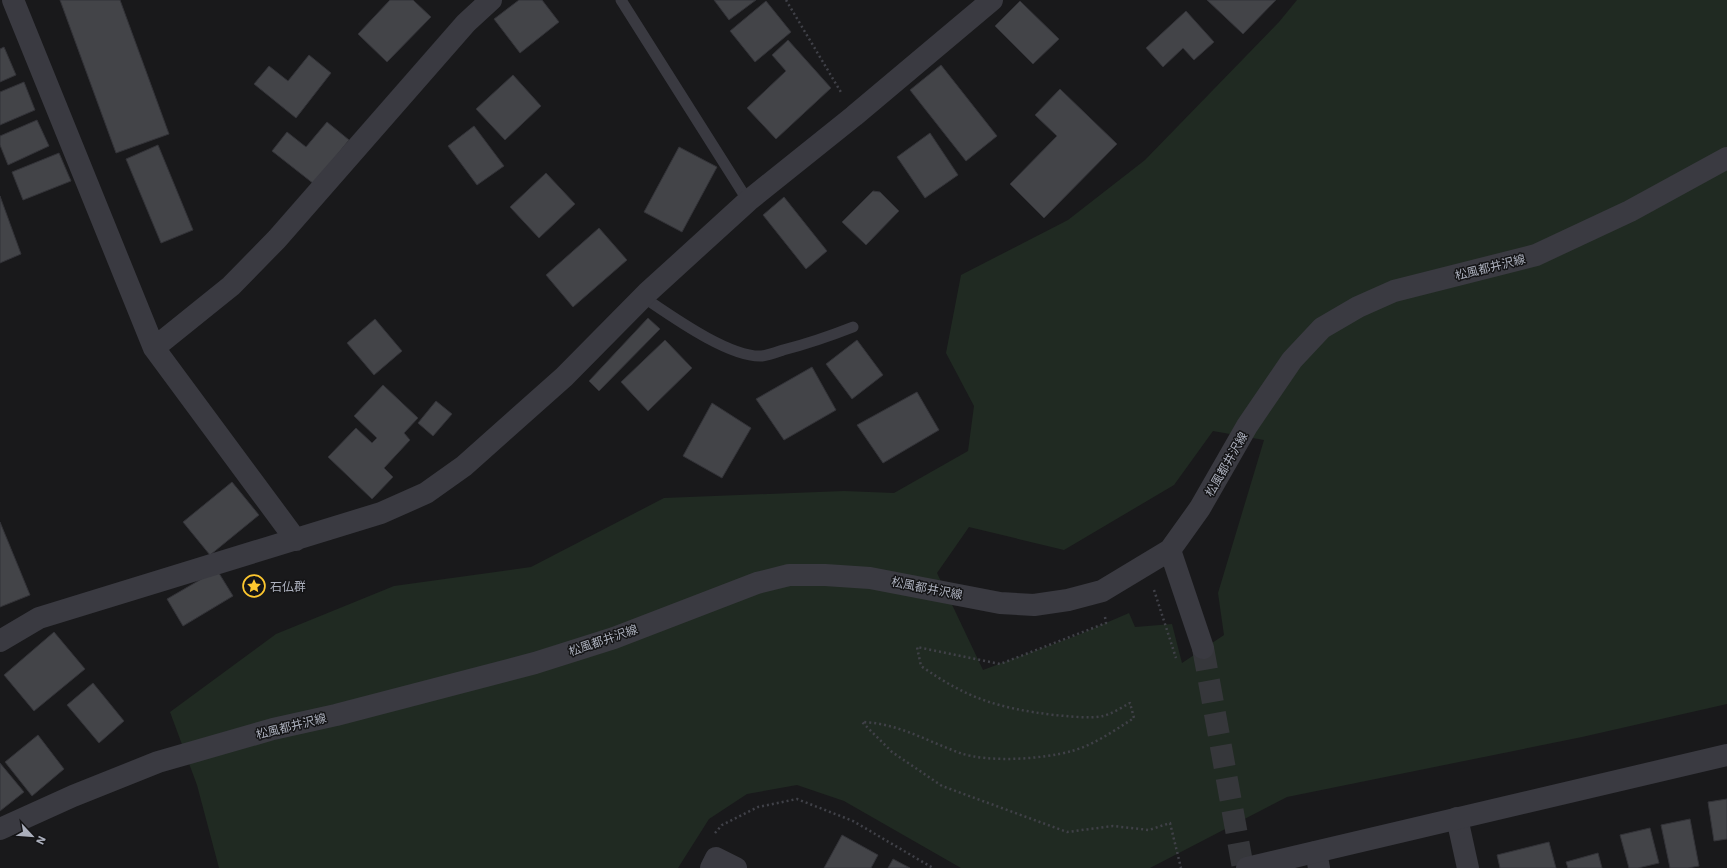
<svg xmlns="http://www.w3.org/2000/svg" width="1727" height="868" viewBox="0 0 1727 868" font-family="'IBM Plex Sans','Noto Sans JP',sans-serif">
<style>
.green{fill:#202a22;fill-rule:evenodd}
.building{fill:#434448;stroke:#333338}
.lines{fill:none;stroke-linecap:round;stroke-linejoin:round}
.tertiary-tunnel{stroke:#36373b;stroke-width:22;stroke-dasharray:22 11;stroke-linecap:butt}
.path{stroke:#404148;stroke-width:2.5;stroke-dasharray:2 3;stroke-linecap:butt}
.service{stroke:#3a3a41;stroke-width:11}
.minor{stroke:#3a3a41;stroke-width:22}
.tertiary{stroke:#3a3a41;stroke-width:22}
.labels{text-anchor:middle;dominant-baseline:central;stroke-width:3;stroke-linejoin:round;paint-order:stroke}
.street-label{font-size:12px;fill:#abafbc;stroke:#141416}
.poi-label{font-size:12px;fill:#abafbc;stroke:#141416;text-anchor:start}
</style>
<rect width="100%" height="100%" fill="#19191b"/>
<path class="green" d="M1297,0H1727V704L1582,737L1287,797L1150,868H961L844,801L797,785L747,794L709,819L678,868H219L197,785L170,712L276,634L394,586L531,567L664,498L844,491L894,493L968,451L974,406L946,353L961,275L1068,220L1145,160L1279,22ZM1213,431L1264,440L1218,593L1224,635L1182,663L1172,624L1135,627L1129,613L1078,635L983,670L937,573L969,527L1064,550L1174,485Z"/>
<path class="building" d="M60,0H120L169,134L116,153Z
M390,0H413L431,17L387,62L358,34Z
M519,0H542L559,22L520,53L494,19Z
M714,0H756L729,20Z
M1207,0H1276L1243,34Z
M766,1L791,32L755,62L730,31Z
M1020,1L1059,39L1033,64L995,26Z
M1186,11L1214,42L1194,60L1183,48L1163,67L1146,48Z
M788,40L831,88L776,139L747,108L786,71L772,55Z
M4,47L16,75L0,82V49Z
M309,55L331,73L296,118L254,84L269,66L288,81Z
M941,65L997,136L966,161L910,90Z
M513,75L541,106L505,140L476,109Z
M24,82L35,110L0,125V92Z
M1060,89L1117,144L1044,218L1010,184L1057,136L1035,115Z
M37,120L49,146L8,165L0,145V136Z
M327,122L349,140L314,184L272,151L287,132L306,147Z
M474,126L504,166L477,185L448,146Z
M930,133L958,175L925,198L897,157Z
M158,145L193,230L161,243L126,159Z
M679,147L717,167L682,232L644,212Z
M59,153L71,181L23,200L12,172Z
M546,173L575,204L539,238L510,207Z
M873,191L880,192L899,211L866,245L842,222Z
M0,196L21,254L0,263Z
M784,197L827,251L806,269L763,215Z
M599,228L627,260L573,307L546,275Z
M648,318L660,329L599,391L589,381Z
M375,319L402,351L374,375L347,343Z
M665,340L692,368L648,411L621,382Z
M857,340L883,375L852,399L826,364Z
M812,367L836,410L784,440L756,399Z
M383,385L418,418L404,433L410,440L384,468L393,477L372,499L328,457L356,428L372,443L377,438L354,416Z
M917,392L939,430L883,463L857,425Z
M436,401L452,414L433,436L418,423Z
M712,403L751,428L722,478L683,456Z
M232,482L259,515L210,555L183,522Z
M0,522L30,595L0,607Z
M217,570L233,596L183,626L167,599Z
M54,632L85,669L34,711L4,675Z
M93,683L124,721L99,743L67,705Z
M38,735L64,769L32,796L5,762Z
M0,763L24,792L0,811Z
M1727,799V839L1714,841L1708,802Z
M1690,819L1699,866L1688,868H1670L1661,825Z
M1650,828L1659,863L1638,868H1629L1620,835Z
M842,835L878,855L871,868H824Z
M1549,842L1556,868H1500L1497,855Z
M1598,853L1602,868H1568L1566,862Z
M893,859L910,868H888Z"/>
<g class="lines">
<path class="tertiary-tunnel" d="M1203,648L1243,868"/>
<path class="path" d="M786,0L842,94
M1154,590L1176,658
M1105,617L1106,623L1000,664L917,647L921,666C968,699 998,708 1054,715C1067,716 1090,719 1103,716C1112,714 1122,707 1130,703L1134,718C1115,730 1094,745 1072,751C1043,759 989,763 960,753C927,741 897,723 862,722L892,752L942,786L1067,832L1113,826L1149,830L1170,823L1181,868
M715,833L722,825L758,807L797,799L853,821L933,868"/>
<path class="service" d="M621,0L748,201
M643,297C670,315 729,358 762,356C769,355 777,352 783,350C807,344 830,336 853,327"/>
<path class="minor" d="M13,0L154,348L296,540
M154,348L231,286L277,239L466,23L491,0
M0,641L39,618L381,513L426,493L464,466L564,377L647,293L748,201L854,116L992,0
M1457,818L1468,868
M1316,852L1319,868
M711,868L716,858L736,868"/>
<path class="tertiary" d="M1170,550L1203,648
M0,829L73,796L158,762L273,729L336,715L535,663L614,638L757,583L789,575H825L870,578L1000,603L1034,605L1068,600L1102,591L1170,550L1200,508L1247,426L1292,360L1322,328L1358,307L1394,291L1536,255L1630,211L1727,158
M1247,868L1727,755"/>
</g>
<defs>
<g id="sight-ring" transform="scale(1.15)"><circle r="9.5" fill="#141416" stroke="#fdc72f" stroke-width="1.5"/><path d="M0-6L1.8-2.2L6-1.7L2.9 1.2L3.7 5.4L0 3.3L-3.7 5.4L-2.9 1.2L-6-1.7L-1.8-2.2Z" fill="#fdc72f"/></g>
</defs>
<g fill-rule="evenodd">
<use href="#sight-ring" x="254" y="586"/>
</g>
<g class="labels">
<g class="street-label">
<text transform="translate(1490 267) rotate(-14)">松風都井沢線</text>
<text transform="translate(1226 464) rotate(-60)">松風都井沢線</text>
<text transform="translate(927 588) rotate(11)">松風都井沢線</text>
<text transform="translate(603 640) rotate(-19)">松風都井沢線</text>
<text transform="translate(291 726) rotate(-14)">松風都井沢線</text>
</g>
<g class="poi-label">
<text x="270" y="586">石仏群</text>
</g>
</g>
<g transform="translate(32 836) rotate(116)" stroke="#141416" stroke-width="3" paint-order="stroke">
<path d="M0-3L7 15L0 10L-7 15Z" fill="#abafbc"/>
<text y="-6" font-size="11" font-weight="bold" text-anchor="middle" fill="#abafbc">N</text>
</g>
</svg>
